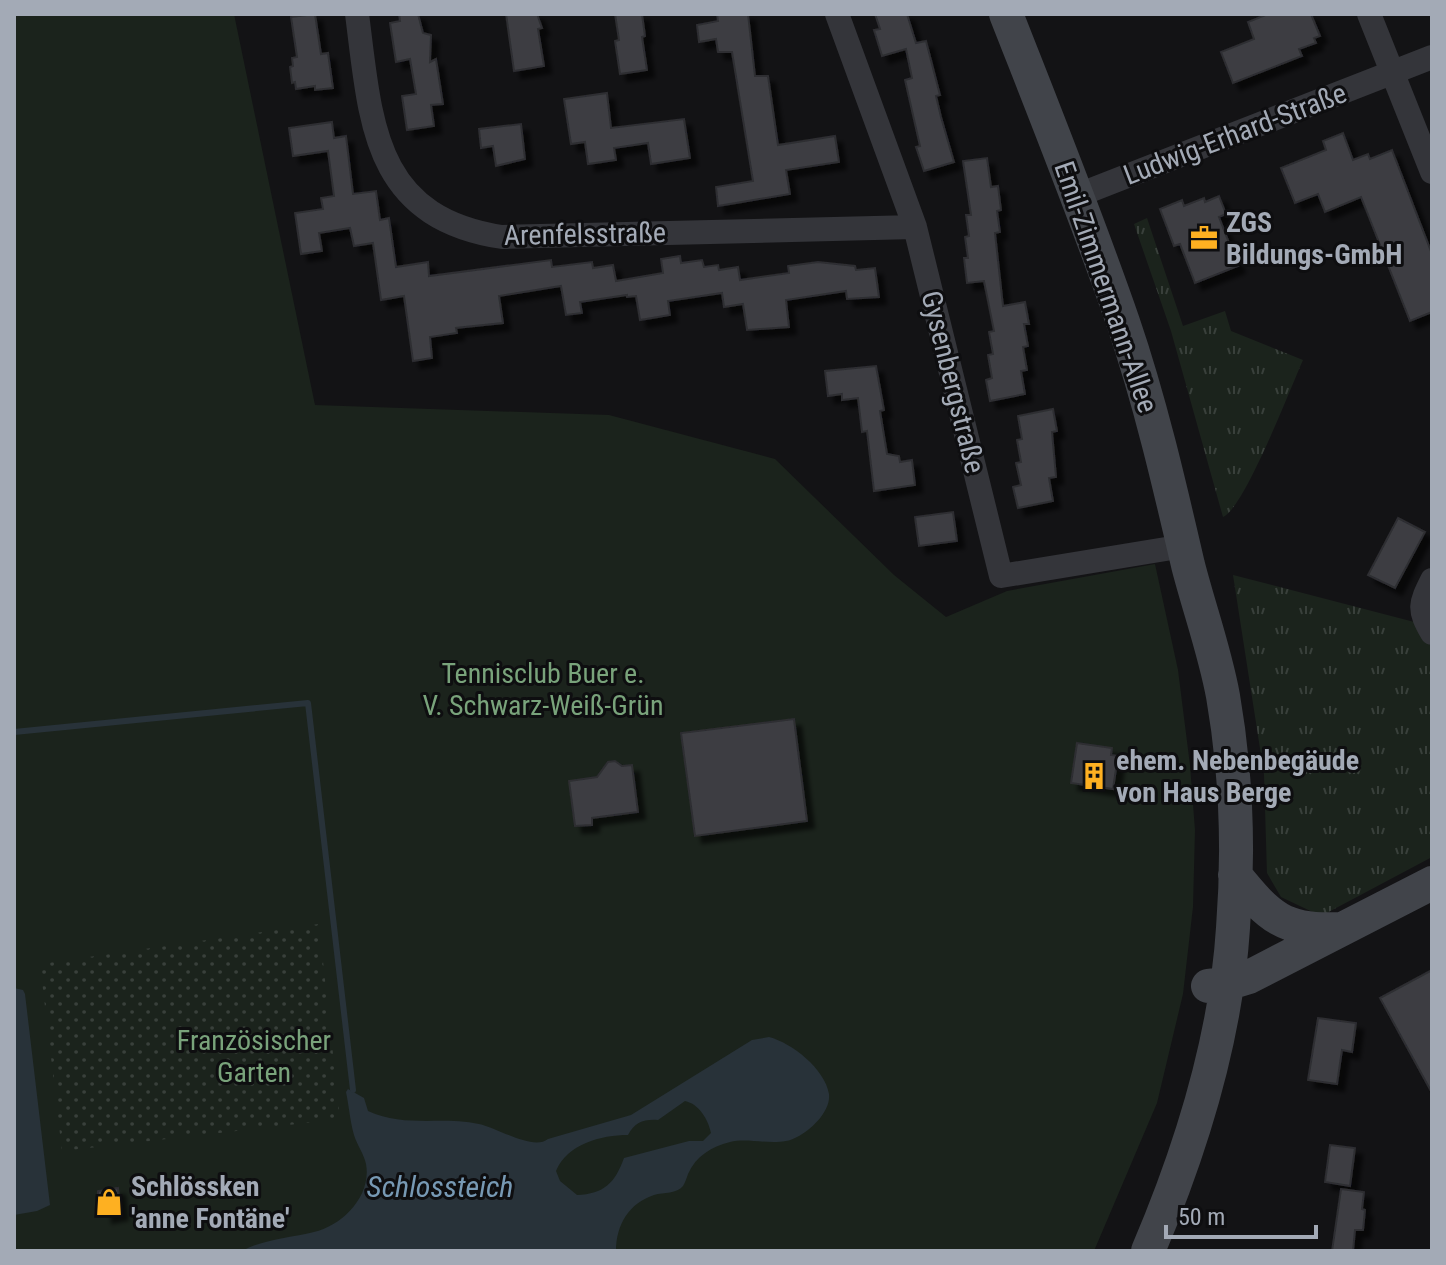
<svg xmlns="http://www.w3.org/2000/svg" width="1446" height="1265" viewBox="0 0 1446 1265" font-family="'Roboto Condensed',sans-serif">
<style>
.grass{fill:url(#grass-tufts)}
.park{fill:#1b231c}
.garden{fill:url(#garden-dots)}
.water{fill:#283239;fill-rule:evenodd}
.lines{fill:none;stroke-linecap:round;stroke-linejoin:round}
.stream{stroke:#283239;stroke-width:6}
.building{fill:#3c3e42;stroke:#2d2d31;stroke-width:2;filter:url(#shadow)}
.street{stroke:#34353a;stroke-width:24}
.secondary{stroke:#41444a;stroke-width:34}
.labels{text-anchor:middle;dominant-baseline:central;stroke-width:6;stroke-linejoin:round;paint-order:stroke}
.street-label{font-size:28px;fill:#a3aab6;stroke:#0e0e10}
.poi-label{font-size:28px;font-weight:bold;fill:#a3aab6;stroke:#0e0e10;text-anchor:start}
.park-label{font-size:28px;fill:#79a37b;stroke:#0e0e10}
.water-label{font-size:30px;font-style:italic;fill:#7799b4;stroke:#0e0e10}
</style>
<defs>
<pattern id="grass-tufts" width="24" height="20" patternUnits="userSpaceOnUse" patternTransform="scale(2)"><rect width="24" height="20" fill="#1b231c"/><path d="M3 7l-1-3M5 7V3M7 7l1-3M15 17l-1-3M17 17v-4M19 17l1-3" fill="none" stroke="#39403b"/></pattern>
<pattern id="garden-dots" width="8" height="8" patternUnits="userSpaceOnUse" patternTransform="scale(2)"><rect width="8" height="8" fill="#1b231c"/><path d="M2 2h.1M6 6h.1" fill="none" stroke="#39403b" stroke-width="1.8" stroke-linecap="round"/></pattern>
<filter id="shadow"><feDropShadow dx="7" dy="7" stdDeviation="2" flood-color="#0009"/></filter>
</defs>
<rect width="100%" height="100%" fill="#131315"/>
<path class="grass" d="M1147,218L1183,326L1225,311L1231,331L1303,360C1291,387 1244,509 1223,517L1171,331L1134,224Z
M1233,575L1418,623L1432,649V857L1321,916L1281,897L1267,873L1264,774Z"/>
<path class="park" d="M14,14H234L315,405L609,415L775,459L894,575L946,617L1007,591L1155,564L1178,670L1190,765L1195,830L1193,907L1183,994L1157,1103L1094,1251H14Z"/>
<path class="garden" d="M319,924L340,1119L62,1151L40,964Z"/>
<path class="water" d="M14,988L23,990L25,994L50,1205L37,1211L14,1215Z
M769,1037C792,1043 825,1069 829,1094C831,1111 811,1130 797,1137C778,1148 751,1137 730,1142C711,1147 696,1156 688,1174C687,1177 685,1183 683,1186C677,1194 664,1192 654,1195C629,1203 616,1225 616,1251H242C264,1239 290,1238 314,1232C342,1226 372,1196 366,1164C364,1154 357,1145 354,1135C350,1121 349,1106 346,1092L348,1089L364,1098L368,1111C404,1128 441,1116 479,1124C498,1128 533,1151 548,1139L631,1115L752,1040ZM685,1101C699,1104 708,1119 711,1133L703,1141H689L624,1158C615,1183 604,1194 577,1195L560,1181L556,1171C567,1144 601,1135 628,1135C635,1122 644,1119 658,1120Z"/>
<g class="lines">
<path class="stream" d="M14,732L308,703L353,1090"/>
</g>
<path class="building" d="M315,14L321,54L328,53L333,88L315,90V86L296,89L295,82L292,83L290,67L293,66L292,58L297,57L291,17Z
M399,14H418L423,33L431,35L430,62L436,59L443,104L431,105L434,126L407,130L402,96L416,94L410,59L396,62L390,23L400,21Z
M506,14H537L542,28L538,29L544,66L514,71Z
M615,14H642L645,36L642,37L647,70L620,74L615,41L619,40Z
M717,14H748L755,76H768L778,145L835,136L839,162L786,170L790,194L718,206L716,187L753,181L732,52H718L716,39L699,42L697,25L718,21Z
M875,14H907L916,43L926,41L940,95L936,96L941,117L954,162L924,171L916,147L920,146L905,80L912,78L906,49L882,56L874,30L880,29Z
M1268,14H1311L1320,36L1314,38L1316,43L1299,49L1302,56L1233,83L1221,52L1254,39L1248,22Z
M607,93L611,128L684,119L690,158L651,164L648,143L614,148L616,160L588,164L585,142L571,144L564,99Z
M332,122L334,138L346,136L353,194L376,191L380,220L389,218L396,267L428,262L429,276L551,260L552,267L592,262L593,268L613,265L616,281L663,273L661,259L680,256L681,263L702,260L704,267L718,265L719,270L738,267L740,280L789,273L788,266L818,262L855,266L856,270L875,268L879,297L847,299L846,291L786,300L789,327L747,330L743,304L724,307L722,293L668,301L670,315L640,320L636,296L627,297V295L580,302L582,313L566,315L561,286L499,296L503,323L456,328L457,333L430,337L432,358L413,361L404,296L381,300L373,243L354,246L350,228L319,233L322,251L301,254L295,213L323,209L321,198L334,196L328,151L293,156L289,128Z
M521,124L525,159L496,166L493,146L481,148L479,129Z
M1343,133L1353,160L1368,154L1370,159L1392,150L1432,254V312L1410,321L1361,197L1325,212L1318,194L1295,203L1281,168L1326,150L1323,141Z
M987,158L991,187L998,186L1001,210L997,211L1000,232L995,233L1003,306L1025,302L1029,324H1024L1028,346L1023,347L1027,370L1021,371L1025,394L990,401L986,380L992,378L988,355L993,354L989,332L994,331L984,281L967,283L964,258H968L965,237L969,236L966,215H971L963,161Z
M1219,196L1226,214L1219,217L1238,266L1195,283L1180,244L1174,246L1160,209L1182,200L1184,206L1204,198L1205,202Z
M876,366L884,410L880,411L887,454L899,456L900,462L912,460L915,485L874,491L867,431L862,432L858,398L842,400V394L828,396L825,371Z
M1053,409L1057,431L1052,432L1056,477L1049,478L1053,501L1018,508L1013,487L1021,485L1016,463L1021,462L1017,440L1022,439L1018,416Z
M953,512L957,541L919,546L915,517Z
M1398,518L1425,532L1395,588L1368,575Z
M794,719L807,821L695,836L681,733Z
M1077,743L1112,748L1111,755L1118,756L1113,789L1071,783Z
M615,761L622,766L632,765L638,812L592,818V825L575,826L569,781L597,777L608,762Z
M1432,970V1093L1380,998Z
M1318,1018L1356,1023L1352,1052L1342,1050L1337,1084L1308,1080Z
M1330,1145L1355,1148L1350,1186L1325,1182Z
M118,1188L121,1213L105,1216V1210L98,1204V1191Z
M1341,1189L1364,1192L1362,1209L1365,1210L1363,1230H1355L1353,1251H1332Z"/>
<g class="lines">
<path class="street" d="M357,14C371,122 372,217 502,237L915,227
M837,14L915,227L1001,576L1184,546
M1369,14L1432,172
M1076,196L1432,57
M1432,580C1420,604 1418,609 1432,633"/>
<path class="secondary" d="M1006,14C1046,116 1087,218 1123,322C1150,401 1169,483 1188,565C1199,608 1215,652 1223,696C1236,771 1239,851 1233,928C1226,1038 1191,1150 1148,1251
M1235,875C1269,917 1284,932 1340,929
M1208,986L1226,984L1249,977L1432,883"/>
</g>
<defs>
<g id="office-bare" transform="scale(2.16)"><path d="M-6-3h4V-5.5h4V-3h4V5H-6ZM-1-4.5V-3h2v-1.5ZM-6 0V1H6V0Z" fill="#feb021" stroke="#0e0e10" stroke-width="2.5" paint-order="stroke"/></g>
<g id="building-bare" transform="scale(2.16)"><path d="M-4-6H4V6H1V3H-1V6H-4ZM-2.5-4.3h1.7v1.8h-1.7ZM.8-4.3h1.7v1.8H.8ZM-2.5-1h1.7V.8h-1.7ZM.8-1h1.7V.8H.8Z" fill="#feb021" stroke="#0e0e10" stroke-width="2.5" paint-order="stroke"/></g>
<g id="shop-bare" transform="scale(2.16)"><path d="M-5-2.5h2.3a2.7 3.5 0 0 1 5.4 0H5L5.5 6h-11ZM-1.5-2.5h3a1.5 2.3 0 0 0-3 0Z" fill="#feb021" stroke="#0e0e10" stroke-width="2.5" paint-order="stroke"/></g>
</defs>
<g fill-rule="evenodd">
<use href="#office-bare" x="1204" y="238"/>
<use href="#building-bare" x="1094" y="776"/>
<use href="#shop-bare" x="109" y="1202"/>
</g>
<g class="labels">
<g class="street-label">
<text transform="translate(1235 134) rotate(-21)">Ludwig-Erhard-Straße</text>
<text transform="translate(585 234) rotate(-1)">Arenfelsstraße</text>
<text transform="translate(1106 287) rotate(71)">Emil-Zimmermann-Allee</text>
<text transform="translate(953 382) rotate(76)">Gysenbergstraße</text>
</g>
<g class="poi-label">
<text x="1226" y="222">ZGS<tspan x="1226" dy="32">Bildungs-GmbH</tspan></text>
<text x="1116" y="760">ehem. Nebenbegäude<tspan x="1116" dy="32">von Haus Berge</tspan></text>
<text x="131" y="1186">Schlössken<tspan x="131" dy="32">'anne Fontäne'</tspan></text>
</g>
<g class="park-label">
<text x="543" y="673">Tennisclub Buer e.<tspan x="543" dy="32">V. Schwarz-Weiß-Grün</tspan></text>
<text x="254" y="1040">Französischer<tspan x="254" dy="32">Garten</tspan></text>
</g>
<g class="water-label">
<text x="440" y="1186">Schlossteich</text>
</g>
</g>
<rect width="1446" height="1265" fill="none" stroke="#a3aab6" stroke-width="32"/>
<path d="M1166 1225v12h150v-12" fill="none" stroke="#a3aab6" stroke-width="4"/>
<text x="1178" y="1225" font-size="24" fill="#a3aab6" stroke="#0e0e10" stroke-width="6" paint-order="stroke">50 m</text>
</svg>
